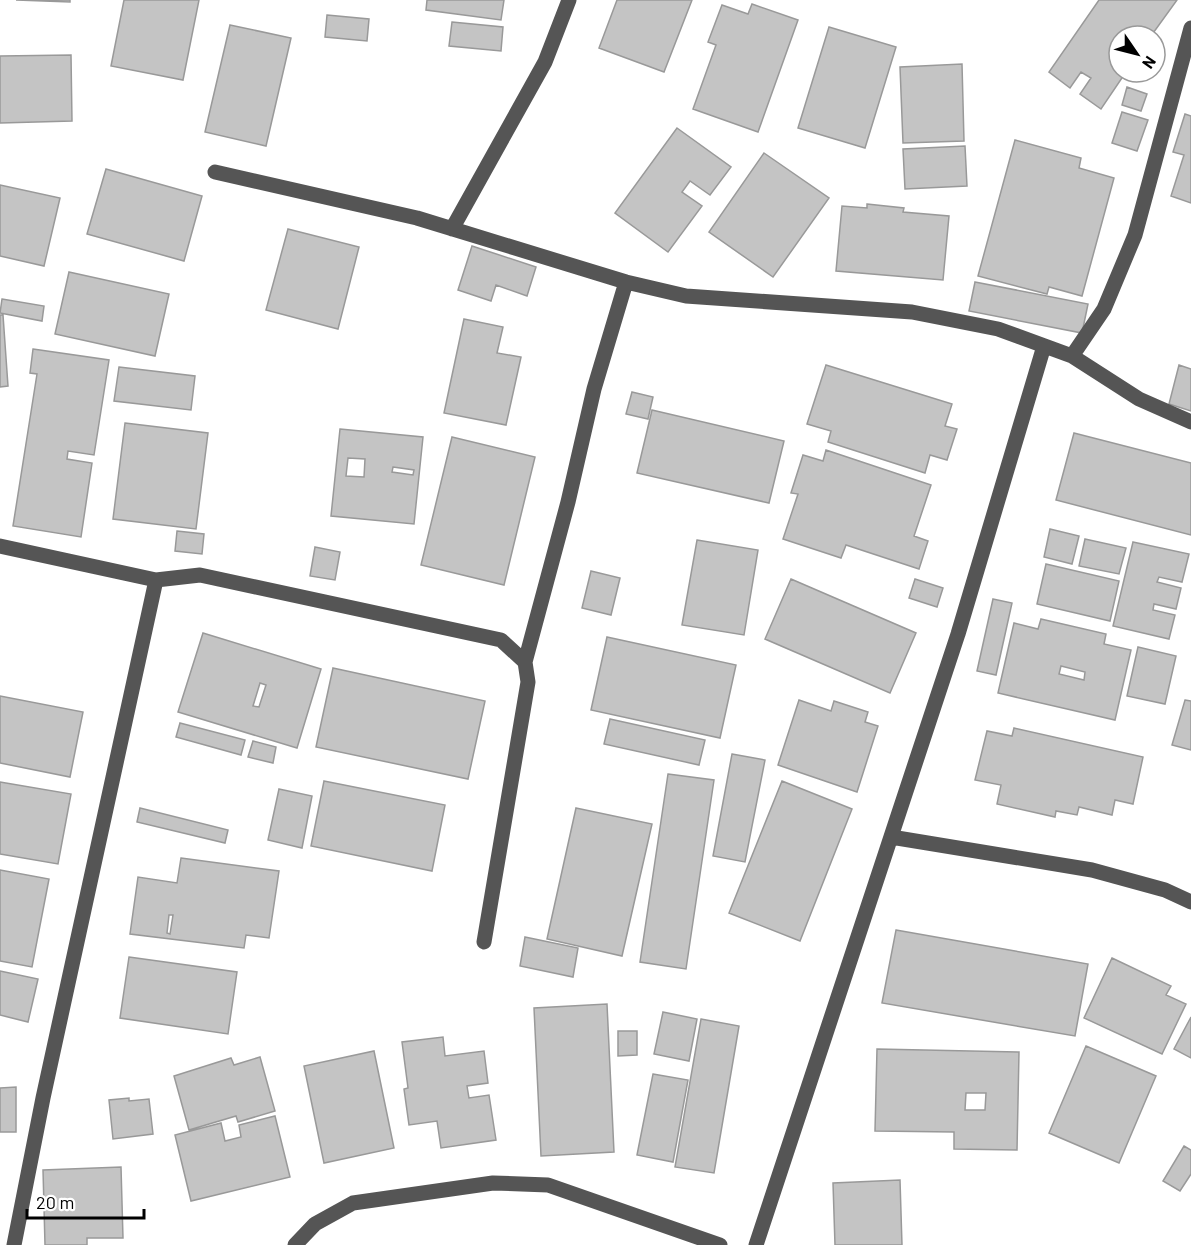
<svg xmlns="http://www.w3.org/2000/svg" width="1191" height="1245" viewBox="0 0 1191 1245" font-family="Barlow,sans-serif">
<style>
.building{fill:#c4c4c4;stroke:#999;stroke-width:1.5;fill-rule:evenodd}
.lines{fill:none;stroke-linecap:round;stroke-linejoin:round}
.minor{stroke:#555;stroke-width:15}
</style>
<rect width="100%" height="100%" fill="#fff"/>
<path class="building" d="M16,0H70V2Z
M124,0H199L183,80L111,66Z
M427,0H504L501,20L426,10Z
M617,0H692L664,72L599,48Z
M1099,0H1177L1151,36H1119V72H1126L1101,109L1080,94L1091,78L1081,72L1070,88L1049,72Z
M752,4L798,20L758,132L693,109L716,45L708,42L722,5L748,14Z
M327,15L369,19L367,41L325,37Z
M452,22L503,27L501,51L449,46Z
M230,25L291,38L266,146L205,132Z
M829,27L896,47L865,148L798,128Z
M71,55L72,121L0,123V56Z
M962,64L964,141L903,143L900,67Z
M1127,87L1147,94L1141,111L1122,105Z
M1122,112L1148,120L1137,151L1112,143Z
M1185,114L1191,116V203L1171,196L1184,155L1173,152Z
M677,128L731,167L710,195L690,181L682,192L702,206L668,252L615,213Z
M1015,140L1081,158L1079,168L1114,178L1082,296L1049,287L1047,294L978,276Z
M965,146L967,186L905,189L903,149Z
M764,153L829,198L773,277L709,232Z
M106,169L202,196L184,261L87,234Z
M0,185L60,198L44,266L0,256Z
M867,204L904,208L903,212L949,216L943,280L836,271L842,206L867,208Z
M288,229L359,247L338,329L266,310Z
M472,246L536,267L527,296L496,285L491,301L458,290Z
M69,272L169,294L155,356L55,334Z
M975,282L1088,304L1082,333L969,311Z
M2,299L44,306L42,321L0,313Z
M0,315H3L8,386L0,387Z
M464,319L503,327L497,353L521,357L506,425L444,413Z
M33,349L109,360L94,455L68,451L67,459L92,463L81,537L13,526L37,374L30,373Z
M826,365L952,404L945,426L957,429L947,460L930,455L925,473L828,442L831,431L807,424Z
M1179,365L1191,369V411L1169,404Z
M119,367L195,376L191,410L114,401Z
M632,392L653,397L648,419L626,414Z
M652,410L784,441L769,503L637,473Z
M125,423L208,433L196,529L113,519Z
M340,429L423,437L414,524L331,516ZM348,458L365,459L364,477L346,476ZM393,467L414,470L413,475L392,472Z
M1074,433L1191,463V535L1056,500Z
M452,437L535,457L504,585L421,565Z
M826,450L931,485L914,536L928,541L919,569L846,545L841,558L783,539L798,494L791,493L803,455L823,461Z
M1050,529L1079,536L1072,564L1044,557Z
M177,531L204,534L202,554L175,551Z
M1085,539L1126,548L1119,574L1079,566Z
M697,540L758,550L744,635L682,625Z
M1133,542L1189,554L1182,582L1159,577L1157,582L1181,588L1176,609L1154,604L1153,610L1175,615L1169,639L1113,626Z
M315,547L340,552L335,580L310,576Z
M1046,564L1119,581L1110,621L1037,604Z
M591,571L620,578L611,615L582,608Z
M791,579L916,633L890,693L765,639Z
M915,579L943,588L937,607L909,598Z
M993,599L1012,603L996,675L977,671Z
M1041,619L1106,634L1104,644L1131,650L1115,720L998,693L1014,623L1038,629ZM1061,666L1085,672L1084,680L1059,674Z
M203,633L321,669L297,748L178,712ZM260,683L266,685L259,707L253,706Z
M607,637L736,665L720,738L591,710Z
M1138,647L1176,656L1165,704L1127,696Z
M333,668L485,701L468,779L316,747Z
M0,696L83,712L70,777L0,763Z
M799,700L831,711L834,701L868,712L865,722L878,726L857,792L778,765Z
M1185,700L1191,701V750L1172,745Z
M610,719L705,740L699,765L604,744Z
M180,723L245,740L241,755L176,737Z
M1014,728L1143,757L1133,804L1115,800L1112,815L1079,807L1077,815L1056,811L1055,817L997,804L1001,785L975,780L987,731L1012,736Z
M253,741L276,747L273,763L248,757Z
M732,754L765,760L745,862L713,856Z
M668,774L714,780L686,969L640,962Z
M324,781L445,805L432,871L311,846Z
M782,781L852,809L800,941L729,913Z
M0,782L71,794L58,864L0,854Z
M279,789L312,796L302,848L268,840Z
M140,808L228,830L225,843L137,822Z
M576,808L652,824L622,956L547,939Z
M181,858L279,871L269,938L246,935L244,948L130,934L138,877L177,883ZM169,915H173L170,934L167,933Z
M0,870L49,879L32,967L0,961Z
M896,930L1088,964L1075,1036L882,1003Z
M525,937L578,948L573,977L520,966Z
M129,957L237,972L228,1034L120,1018Z
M1112,958L1171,986L1166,995L1186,1004L1162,1054L1084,1018Z
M0,971L38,979L28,1022L0,1015Z
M607,1004L614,1152L541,1156L534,1008Z
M663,1012L697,1019L689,1061L654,1054Z
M1191,1017V1058L1174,1049Z
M701,1019L739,1026L714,1173L675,1167Z
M618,1031H637V1055L618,1056Z
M443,1037L445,1056L484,1051L488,1083L467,1086L469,1098L489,1095L496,1140L441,1148L437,1121L409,1125L404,1089L408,1088L402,1042Z
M1086,1046L1156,1076L1119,1163L1049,1133Z
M877,1049L1019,1052L1017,1150L954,1149V1132L875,1131ZM966,1093H986L985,1110H965Z
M374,1051L394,1148L324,1163L304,1066Z
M260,1057L275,1111L238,1122L236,1116L189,1130L174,1076L231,1058L234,1065Z
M653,1074L688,1080L673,1162L637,1155Z
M16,1087V1132H0V1088Z
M129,1098V1101L149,1099L153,1134L113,1139L109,1100Z
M275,1116L290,1177L191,1201L175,1135L221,1123L225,1141L241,1137L239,1125Z
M1184,1146L1191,1150V1174L1180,1191L1163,1181Z
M121,1167L123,1238H87V1245H45L43,1170Z
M900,1180L902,1245H835L833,1183Z"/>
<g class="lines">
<path class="minor" d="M215,172L417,218L626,282L686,296L912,312L998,329L1072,356L1139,399L1191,422
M452,229L545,62L569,0
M1072,356L1104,309L1135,235L1191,28
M0,546L156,580L200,575L501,640L525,662L528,682L484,942
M525,662L568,502L594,389L626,282
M891,837L1092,870L1165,890L1191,902
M14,1245L43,1098L156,580
M295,1245L315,1224L353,1203L493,1183L548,1185L720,1245
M756,1245L958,634L1044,346"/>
</g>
<g transform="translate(1137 54) rotate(125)"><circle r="28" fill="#ffffff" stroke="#999999" stroke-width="1.5"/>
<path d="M0-4.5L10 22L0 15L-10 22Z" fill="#000000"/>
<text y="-9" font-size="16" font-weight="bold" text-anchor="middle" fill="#000000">N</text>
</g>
<path d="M27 1209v9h117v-9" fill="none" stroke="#000000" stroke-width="3"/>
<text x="36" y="1209" font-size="18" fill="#000000" stroke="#ffffff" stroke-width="4.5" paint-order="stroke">20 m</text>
</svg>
